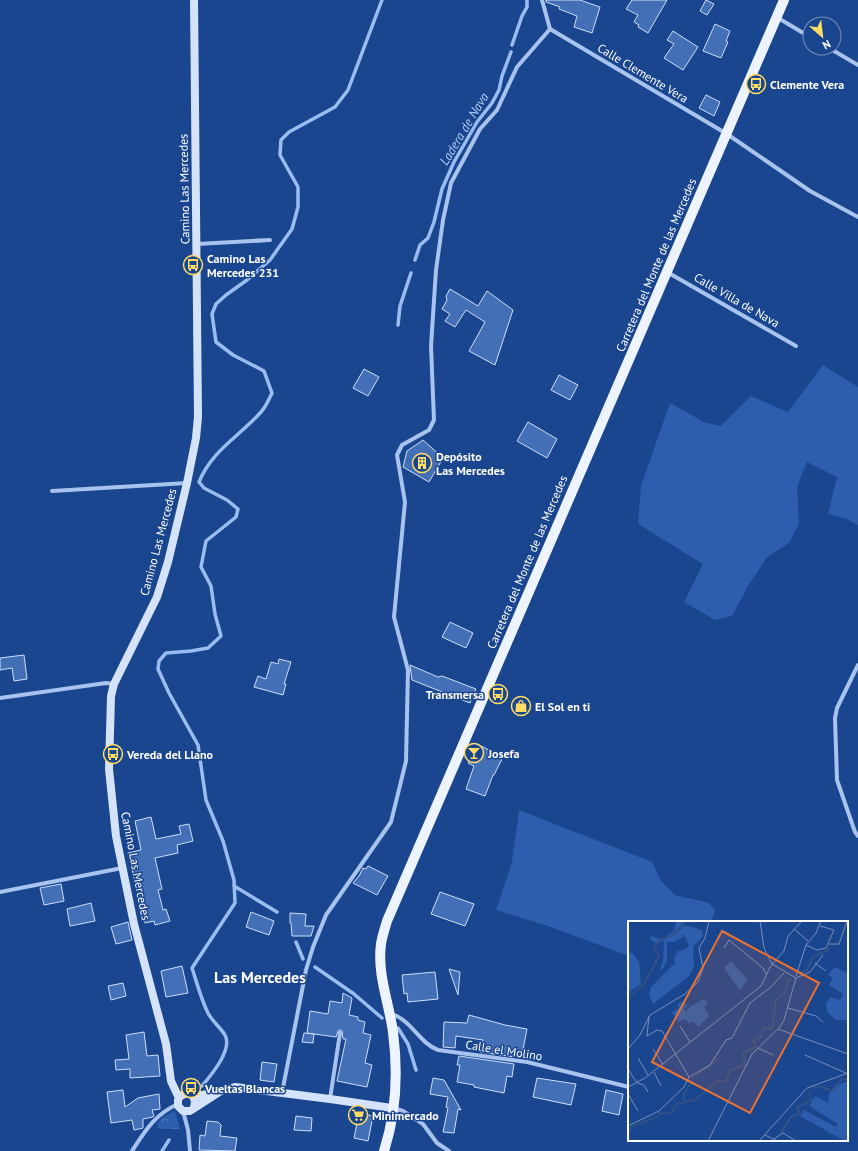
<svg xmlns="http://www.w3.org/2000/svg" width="858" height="1151" viewBox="0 0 858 1151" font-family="'PT Sans',sans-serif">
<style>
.grass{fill:#2d5ead}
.park{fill:url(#park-crowns)}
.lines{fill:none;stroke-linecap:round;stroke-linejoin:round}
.stream{stroke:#9abdf1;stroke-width:3.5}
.building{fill:#436fb7;stroke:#cddffa}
.minor{stroke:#a7c3ee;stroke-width:4}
.secondary{stroke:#d4e2fa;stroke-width:8}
.primary{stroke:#eef4ff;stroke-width:10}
.labels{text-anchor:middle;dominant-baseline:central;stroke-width:3;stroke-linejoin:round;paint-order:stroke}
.street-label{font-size:12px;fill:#fff;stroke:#1a458f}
.poi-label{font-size:12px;font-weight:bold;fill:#fff;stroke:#1a458f;text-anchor:start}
.water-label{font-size:13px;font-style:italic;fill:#b3cdf5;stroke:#1a458f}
.district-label{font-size:16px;font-weight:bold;fill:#fff;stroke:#1a458f}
.inset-river{fill:none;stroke:#315187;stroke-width:2}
.inset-road{fill:none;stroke:#768fbc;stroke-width:1}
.view{fill:#eb7230;fill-opacity:0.15;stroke:#eb7230;stroke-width:2}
.inset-edge{fill:none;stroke:#fff;stroke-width:2}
</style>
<defs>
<pattern id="park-crowns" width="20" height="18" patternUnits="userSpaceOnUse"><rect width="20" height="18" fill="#2d5ead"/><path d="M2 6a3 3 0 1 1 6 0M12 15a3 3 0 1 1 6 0" fill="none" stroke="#4c76b9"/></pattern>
</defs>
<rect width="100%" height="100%" fill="#1a458f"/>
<path class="grass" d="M823,365L858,387V525L847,519L828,514L837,477L807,462L797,487L799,524L789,543L767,557L748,586L732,616L715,620L684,602L703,564L638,524L641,486L670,403L704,422L721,426L751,396L788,412Z
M519,810L652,862L661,881L675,895L709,903L715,911L711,922H629V956L548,926L496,910L512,862Z"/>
<path class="park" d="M175,1111L180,1129H159L157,1124L163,1117Z"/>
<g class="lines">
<path class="stream" d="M512,45L522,16L527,7V0
M415,260L420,245L428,238L434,222L442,189L454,162L477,122L492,103L499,90L502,76L511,52
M398,325L400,306L411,273
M234,886L277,912
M296,942L303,959
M315,967L354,994L382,1018
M398,1028L408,1044L416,1070
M202,1086C211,1075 233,1050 225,1035C220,1027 212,1021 208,1013C201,999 197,983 192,968L235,903L234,880L223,841L206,800L198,745L169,693L158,669L159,661L166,653L191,651L208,648L221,636L215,614L211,586L201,567L206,541L236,517L238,509L227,500L204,488L199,482C212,450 239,437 261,412C266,407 269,399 272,393L264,371L233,355L216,342L212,314L216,304L226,295L247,280L270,260L292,229L298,207V187L280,155L281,140L289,132L335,107L348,90L382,0
M162,1151L169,1140"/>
</g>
<path class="building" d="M546,0H580L600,7L592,33L574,27L577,16L559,9L560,7L546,2Z
M632,0H667L648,33L638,27L639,25L634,22L638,15L626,9Z
M706,0L714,4L707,15L700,11Z
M715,24L730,31L726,41L728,42L721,58L703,51Z
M673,31L698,47L683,70L664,58L674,44L667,40Z
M706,95L720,102L714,116L699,108Z
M450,289L478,306L487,291L513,310L495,365L469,351L485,322L466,310L455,327L445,321L450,314L442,309L447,300L446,296Z
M364,369L379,377L368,396L353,388Z
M559,375L578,385L570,400L551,390Z
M528,422L557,439L547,458L517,441Z
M423,440L443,458L429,482L403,467L407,451Z
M450,622L473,633L466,648L442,637Z
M24,655L27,679L14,681L12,668L0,670V658Z
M279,659L291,662L284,684H286L283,695L254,687L258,676L266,679L271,662L278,664Z
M410,665L438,677L442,676L476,689L470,703L412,680Z
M477,744L503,757L494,775H493L485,796L466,789L474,766L468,763Z
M151,817L156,839L181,834L179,826L189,824L193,841L177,845L178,853L155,858L162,889L158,890L163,910L166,909L170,921L155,925L154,921L145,923L128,853L141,850L135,821Z
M368,866L388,876L377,895L353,883L359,876L363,868L366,869Z
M61,884L64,901L44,905L40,888Z
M440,892L474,904L465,926L431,914Z
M91,903L95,921L70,926L67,909Z
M251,912L274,921L269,935L246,927Z
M290,913L306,914L305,926H314L311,936H292L291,923H290Z
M128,922L132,940L116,944L111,927Z
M182,966L188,993L166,997L161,971Z
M449,969L460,972L458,995Z
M435,972L438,999L408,1002L407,993L404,994L402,975Z
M123,983L126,996L111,1000L108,986Z
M343,993L352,998L349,1015L358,1017V1020L365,1022L363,1033L371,1035L365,1063L372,1065L367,1087L337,1081L346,1039H343L342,1031L340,1030L338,1031L336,1037L307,1033L310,1011L328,1014L330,1001L342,1003Z
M469,1015L505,1025L527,1029L522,1055L516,1054L515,1057L480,1052L483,1040L456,1036L455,1048L443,1047L444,1022L467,1023Z
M144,1032L147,1056L158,1055L160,1076L130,1078V1069L116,1070L115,1060L129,1059L126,1035Z
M304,1033L314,1034L313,1043L302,1042Z
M459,1056L514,1064L512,1077L507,1076L504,1093L474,1087V1085L457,1082L460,1065H457Z
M262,1062L277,1064L274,1082L260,1080Z
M433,1078L444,1080L461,1110L458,1109L454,1133L443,1132L448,1108L446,1107L448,1097L430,1094Z
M537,1078L576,1084L571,1105L533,1097Z
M123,1090L125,1107L138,1098L159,1094L160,1109L152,1110L154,1116L153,1117L143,1119V1128L134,1130L132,1120L111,1123L107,1092Z
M606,1090L623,1094L619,1115L602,1111Z
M359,1113L373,1116L368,1141L354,1138Z
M296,1116L312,1118L311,1131L294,1130Z
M207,1121L218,1122L221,1125L220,1136L237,1138L235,1151L199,1150L200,1135L205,1136Z"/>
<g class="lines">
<path class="minor" d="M778,18L810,37
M550,29L727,134L810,191L858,217
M829,48L858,65
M197,244L270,240
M667,272L796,346
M52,491L187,483
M858,665L837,708L835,718L837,780L855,832L858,836
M0,698L106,683L114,684
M0,892L122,868
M391,1014C411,1019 419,1043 438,1050L527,1062L629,1087
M282,1093L306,970L313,947L326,915L391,822L406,761L408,670L394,617L405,502L397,455L402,445L429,430L434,420L431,346L436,270L443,220L451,183L480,129L497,110L517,67L550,29L542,0
M330,1099L340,1033
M393,1108L403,1111L423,1124L437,1143L449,1151
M183,1111L188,1130L190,1151
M132,1151C145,1131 155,1114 178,1104"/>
<path class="secondary" d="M194,1097L216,1092
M179,1098L171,1081L166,1044L134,924L116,836L109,769L111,696L114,684L157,597L168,562L187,483L196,438L198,417L194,0
M194,1108L195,1101L193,1096L187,1093L180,1096L178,1100V1106L183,1111H190L221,1091L235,1087L330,1099L392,1108"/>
<path class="primary" d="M384,1151C396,1114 398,1071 393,1032C389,1003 377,974 381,944C382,937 385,928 387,921L784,0"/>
</g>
<defs>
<g id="bus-ring" transform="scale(1)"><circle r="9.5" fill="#1a458f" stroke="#ffdc64" stroke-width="1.5"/><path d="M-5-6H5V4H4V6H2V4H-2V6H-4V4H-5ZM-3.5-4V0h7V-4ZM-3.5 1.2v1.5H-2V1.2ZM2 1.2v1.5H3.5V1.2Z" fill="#ffdc64"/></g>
<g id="building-ring" transform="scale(1)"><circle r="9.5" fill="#1a458f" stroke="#ffdc64" stroke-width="1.5"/><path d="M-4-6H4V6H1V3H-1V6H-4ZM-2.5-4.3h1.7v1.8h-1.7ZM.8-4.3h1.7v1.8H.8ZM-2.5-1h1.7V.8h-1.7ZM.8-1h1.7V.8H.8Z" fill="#ffdc64"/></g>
<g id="shop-ring" transform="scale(1)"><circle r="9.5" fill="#1a458f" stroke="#ffdc64" stroke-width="1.5"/><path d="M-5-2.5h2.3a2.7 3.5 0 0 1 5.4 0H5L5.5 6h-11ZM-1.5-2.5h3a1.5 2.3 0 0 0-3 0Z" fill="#ffdc64"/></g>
<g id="bar-ring" transform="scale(1)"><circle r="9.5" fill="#1a458f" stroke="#ffdc64" stroke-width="1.5"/><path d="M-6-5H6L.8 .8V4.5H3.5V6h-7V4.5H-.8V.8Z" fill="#ffdc64"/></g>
<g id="supermarket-ring" transform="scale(1)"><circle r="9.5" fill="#1a458f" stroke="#ffdc64" stroke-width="1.5"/><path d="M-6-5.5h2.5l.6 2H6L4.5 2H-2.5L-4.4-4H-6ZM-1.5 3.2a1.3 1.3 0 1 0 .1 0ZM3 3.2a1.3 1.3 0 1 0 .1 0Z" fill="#ffdc64"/></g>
</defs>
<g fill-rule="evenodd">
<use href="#bus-ring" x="756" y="84"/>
<use href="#bus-ring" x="193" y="265"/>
<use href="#building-ring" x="422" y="463"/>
<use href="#bus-ring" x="498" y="694"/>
<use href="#shop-ring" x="521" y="706"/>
<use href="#bar-ring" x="474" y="753"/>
<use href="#bus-ring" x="113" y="754"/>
<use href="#bus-ring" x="191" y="1088"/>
<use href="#supermarket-ring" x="358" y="1115"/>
</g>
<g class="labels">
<g class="street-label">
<text transform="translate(643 73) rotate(31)">Calle Clemente Vera</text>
<text transform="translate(184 189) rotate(-91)">Camino Las Mercedes</text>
<text transform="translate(656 265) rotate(-67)">Carretera del Monte de las Mercedes</text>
<text transform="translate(737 300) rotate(30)">Calle Villa de Nava</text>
<text transform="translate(158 542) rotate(-75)">Camino Las Mercedes</text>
<text transform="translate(527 562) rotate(-67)">Carretera del Monte de las Mercedes</text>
<text transform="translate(136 866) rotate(79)">Camino Las Mercedes</text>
<text transform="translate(504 1050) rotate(9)">Calle el Molino</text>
</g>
<g class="poi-label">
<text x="770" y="84">Clemente Vera</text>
<text x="207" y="258">Camino Las<tspan x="207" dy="14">Mercedes 231</tspan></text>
<text x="436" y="456">Depósito<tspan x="436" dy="14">Las Mercedes</tspan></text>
<text x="484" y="694" text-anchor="end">Transmersa</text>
<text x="535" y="706">El Sol en ti</text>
<text x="488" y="753">Josefa</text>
<text x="127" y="754">Vereda del Llano</text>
<text x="205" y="1088">Vueltas Blancas</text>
<text x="372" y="1115">Minimercado</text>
</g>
<g class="water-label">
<text transform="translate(464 129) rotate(-59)">Ladera de Nava</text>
</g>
<g class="district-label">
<text x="260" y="977">Las Mercedes</text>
</g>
</g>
<g transform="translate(628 921)">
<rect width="220" height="220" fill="#1a458f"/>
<path d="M56,4L68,7L74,10L75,15L66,25L65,32L61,31L54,43L47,44L46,37L50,30L58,28L61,24L56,14L51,15V11ZM4,31L11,41L13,63L0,72V33ZM103,40L120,59L112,69L96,47ZM206,46L220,52V99H208L200,92L198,83L202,76L212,79L215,73L201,64L205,57L200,54ZM76,78L80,83L76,86L81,95L70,106L66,101L60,102L57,98L50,101L44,91L51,87L49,83L55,80L59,84L56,88L58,91L63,85ZM220,160V220H217L172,195L176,189L208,206L210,203L181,185L187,175L201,182L200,174L209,164Z" fill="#2d5ead"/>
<path d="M48,1L58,0L51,11V15H56L46,21H39V39L35,48L32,49L35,40L36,20L28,22L22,18L24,15L32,18L37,16L46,10ZM61,31L65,32L66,46L61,55L25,83L21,73L23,66L45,44L54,43Z" fill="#2d5ead"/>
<path class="inset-river" d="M171,53L179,49L185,36L200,29L201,25M0,76L15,64L26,45L31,34L26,29L27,25L34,18L47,13L57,0M67,156L90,138M184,167L192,165L203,170L213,159L220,158M56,180V173L66,156M0,210L5,205L29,196L32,192L39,193L44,191L49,183L67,179L88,161L98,160L102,149L117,144L115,132L128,126L125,120L133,116L135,107L144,108L148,79L158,71L159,61L164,57M152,213L163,196L172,192L169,186L183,179L181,170"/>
<path class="inset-road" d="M132,0L136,27L144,43M166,8L180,20M201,23H211L219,0M178,24L189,29L198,27L206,9L192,5M96,27L101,19L135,47L138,53M187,42L198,50M144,43L168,57M168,55L178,24L188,12L193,0M168,57L182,51L195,34M160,87L188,95L195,101M21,95L19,115L29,109L34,110L61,156M52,105L62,121M150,108L220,133M130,127L145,134M0,128L12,114L22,94L57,73L70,61L75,47L71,27L77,17L81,0M25,128L35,144M177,134L220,153M10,137L20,154M0,148L9,162L16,164L20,171M26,151L33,165M0,166L17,157L133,65L142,46L156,30L160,15L174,0M0,173L10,190M0,205L31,190L56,166L61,156L82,144L98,119L104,117L122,82L143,66L156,52M137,214L149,220M146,218L155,212L168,220M80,220L124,133L151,107L156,99L168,57M131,220L179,167L220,152"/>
<path class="view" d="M94,10L191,62L122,192L24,141Z"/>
<rect width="220" height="220" class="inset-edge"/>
</g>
<g transform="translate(822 36) rotate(152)"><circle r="19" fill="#1a458f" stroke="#768fbc"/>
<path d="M0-3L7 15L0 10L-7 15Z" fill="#ffdc64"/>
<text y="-6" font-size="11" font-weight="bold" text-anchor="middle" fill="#ffffff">N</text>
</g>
</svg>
